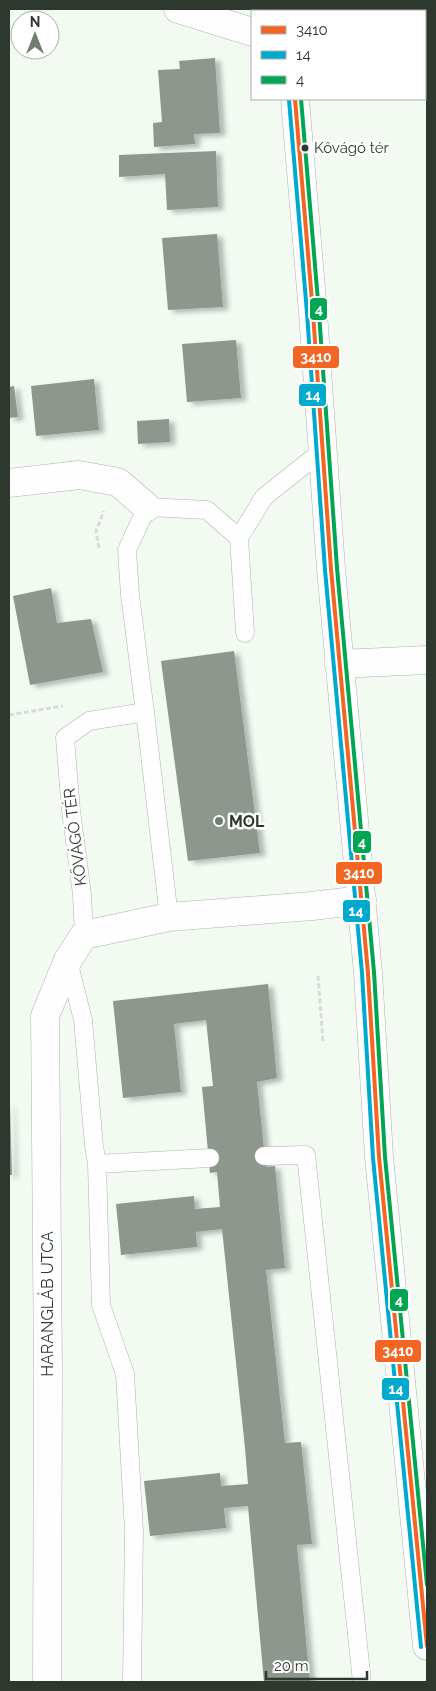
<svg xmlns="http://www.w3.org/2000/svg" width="436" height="1691" viewBox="0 0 436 1691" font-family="Raleway,sans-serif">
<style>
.building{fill:#8d978d;filter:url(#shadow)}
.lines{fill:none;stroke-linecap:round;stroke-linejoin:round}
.service-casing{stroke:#acb4ab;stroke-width:19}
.minor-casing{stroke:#acb4ab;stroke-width:29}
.primary-casing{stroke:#acb4ab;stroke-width:29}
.path{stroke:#d8dbd8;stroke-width:3;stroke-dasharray:5 2.5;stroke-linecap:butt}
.service{stroke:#fdfefd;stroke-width:18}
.minor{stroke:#fdfefd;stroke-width:28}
.primary{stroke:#fdfefd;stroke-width:28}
.bus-1-casing{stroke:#fff;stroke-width:8}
.bus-2-casing{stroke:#fff;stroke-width:8}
.bus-3-casing{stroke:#fff;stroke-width:8}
.bus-1{stroke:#f26522;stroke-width:4}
.bus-2{stroke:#00a9ce;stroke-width:4}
.bus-3{stroke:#00a651;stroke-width:4}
.bus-dot{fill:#2f382e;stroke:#fff;stroke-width:2}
.poi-dot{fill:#737c73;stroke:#fff;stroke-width:2}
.labels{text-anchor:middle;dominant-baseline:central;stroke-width:5;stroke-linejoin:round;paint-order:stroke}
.bus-label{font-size:15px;fill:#2f382e;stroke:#fff;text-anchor:start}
.poi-label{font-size:16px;font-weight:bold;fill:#2f382e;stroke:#fff;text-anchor:start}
.street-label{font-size:16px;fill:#2f382e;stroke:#fff}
.line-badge{stroke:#fff;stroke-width:2}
.badge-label{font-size:14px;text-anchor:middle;font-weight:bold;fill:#fff}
</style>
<defs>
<filter id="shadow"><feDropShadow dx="5.5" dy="3" stdDeviation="2.5" flood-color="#0004"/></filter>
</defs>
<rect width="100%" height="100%" fill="#f2faf2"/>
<path class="building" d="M215,58L220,133L194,134L195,144L154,147L153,123L162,122L158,70L180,69L179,61Z
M216,151L218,207L167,210L165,174L119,177V155Z
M217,234L223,307L168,310L162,238Z
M236,340L241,398L187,402L182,344Z
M94,379L99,430L36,436L31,386Z
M14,386L18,417L9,418V387Z
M169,419L170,442L138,444L137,421Z
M51,588L57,623L91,619L103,672L30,685L13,596Z
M234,651L260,853L188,861L161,661Z
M268,984L277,1078L257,1082L266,1167L275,1166L285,1268L266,1270L285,1443L301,1442L312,1544L297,1545L310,1682H264L248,1506L224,1508L226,1528L150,1536L144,1481L220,1473L221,1486L248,1484L245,1448L222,1229L196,1232L197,1247L121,1255L116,1204L194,1196L195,1209L220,1207L217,1172L210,1173L202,1087L213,1086L206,1020L174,1024L181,1092L123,1098L113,1001Z
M9,1104H10L12,1175H9Z"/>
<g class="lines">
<g class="service-casing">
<path id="service" d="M245,633L239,538L264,497L322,451
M169,917L145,712L130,595L127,550L147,507L207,510L239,538
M84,935L82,894L71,811L65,738L89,721L145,712
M68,961L83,1020L94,1146L97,1164L101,1305L125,1374L134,1531L132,1682
M264,1156L306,1155L362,1682
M97,1164L210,1158"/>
</g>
<g class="minor-casing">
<path id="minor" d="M178,9L252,32
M9,483L79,475L118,482L147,507
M339,664L427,660
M47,1682L48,1372L45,1016L68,960L84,935L169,917L312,906L362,900"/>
</g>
<g class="primary-casing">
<path id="primary" d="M287,9V11
M295,99L313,313L331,569L368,973L379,1157L427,1646"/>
</g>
<path class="path" d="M99,548L96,531L104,511
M9,715L63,706
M318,976L323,1041"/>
<use href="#service" class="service"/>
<use href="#minor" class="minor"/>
<use href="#primary" class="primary"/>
<g class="bus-1-casing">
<path id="bus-1" d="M295,99L313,313L331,569L368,973L379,1157L427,1646"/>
</g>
<g class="bus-2-casing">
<path id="bus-2" d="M289,100L307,313L325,570L362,973L373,1158L421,1647"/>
</g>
<g class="bus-3-casing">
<path id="bus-3" d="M301,99L319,313L337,568L374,972L385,1157L427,1585"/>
</g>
<use href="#bus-1" class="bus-1"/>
<use href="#bus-2" class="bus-2"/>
<use href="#bus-3" class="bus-3"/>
</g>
<circle class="bus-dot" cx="305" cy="148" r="4.5"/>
<circle class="poi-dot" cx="219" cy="821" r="5"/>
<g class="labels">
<g class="bus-label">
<text x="314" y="148">Kővágó tér</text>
</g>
<g class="poi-label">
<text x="229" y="821">MOL</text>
</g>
<g class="street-label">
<text transform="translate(75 837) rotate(-97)">KŐVÁGÓ TÉR</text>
<text transform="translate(47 1304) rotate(-90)">HARANGLÁB UTCA</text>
</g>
</g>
<g class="line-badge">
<rect x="309" y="297" width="19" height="24" rx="5" fill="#00a651"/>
<rect x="292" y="345" width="48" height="24" rx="5" fill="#f26522"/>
<rect x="298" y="383" width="29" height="24" rx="5" fill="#00a9ce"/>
<rect x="352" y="830" width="20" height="24" rx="5" fill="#00a651"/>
<rect x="335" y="861" width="48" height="24" rx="5" fill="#f26522"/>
<rect x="342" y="899" width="29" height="24" rx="5" fill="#00a9ce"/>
<rect x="389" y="1288" width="20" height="24" rx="5" fill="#00a651"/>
<rect x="374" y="1339" width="48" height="24" rx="5" fill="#f26522"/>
<rect x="381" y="1377" width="29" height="24" rx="5" fill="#00a9ce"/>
</g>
<g class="badge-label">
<text x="319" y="314">4</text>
<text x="316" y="362">3410</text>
<text x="313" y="400">14</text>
<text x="362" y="847">4</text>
<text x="359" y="878">3410</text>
<text x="356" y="916">14</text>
<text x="399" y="1305">4</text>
<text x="398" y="1356">3410</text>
<text x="396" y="1394">14</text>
</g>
<rect width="436" height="1691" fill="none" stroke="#2f382e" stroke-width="20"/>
<rect x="251" y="10" width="175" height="90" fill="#ffffff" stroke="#acafab"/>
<rect x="261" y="26" width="25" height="8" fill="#f26522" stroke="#acafab"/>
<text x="296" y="35" font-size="15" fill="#2f382e">3410</text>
<rect x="261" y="51" width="25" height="8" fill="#00a9ce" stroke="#acafab"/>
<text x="296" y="60" font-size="15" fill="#2f382e">14</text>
<rect x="261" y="76" width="25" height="8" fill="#00a651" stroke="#acafab"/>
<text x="296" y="85" font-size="15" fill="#2f382e">4</text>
<g transform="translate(35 35)"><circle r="24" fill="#ffffff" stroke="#acafab"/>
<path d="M0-4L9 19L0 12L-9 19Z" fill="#737c73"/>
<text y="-8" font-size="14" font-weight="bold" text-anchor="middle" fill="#2f382e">N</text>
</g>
<path d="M266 1671v8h101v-8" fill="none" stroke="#2f382e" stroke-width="2.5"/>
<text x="274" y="1671" font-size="15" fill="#2f382e" stroke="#ffffff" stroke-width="4" paint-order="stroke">20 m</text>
</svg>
